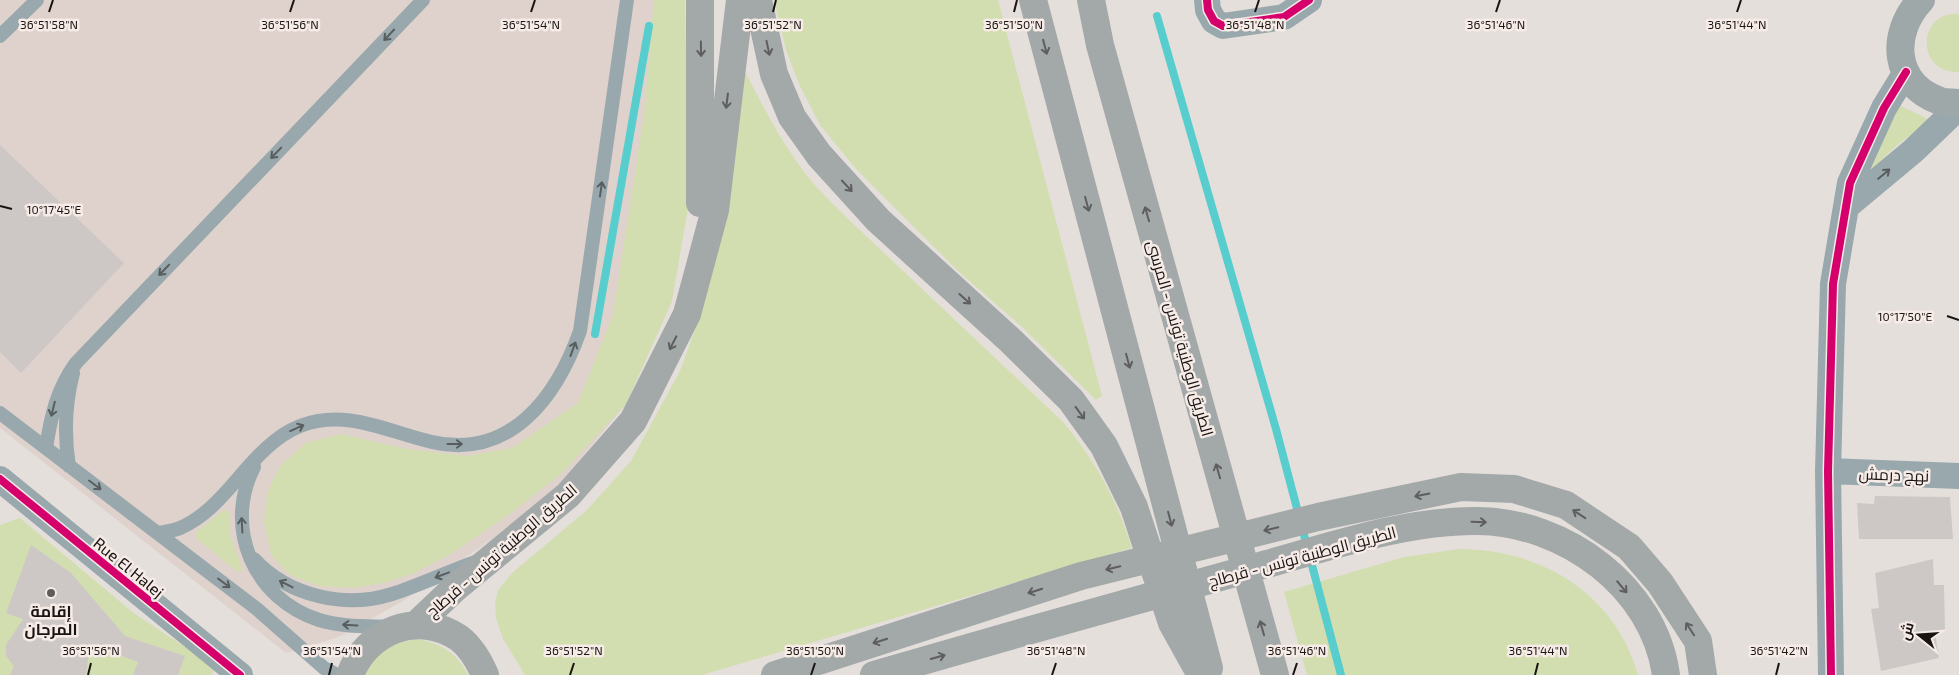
<svg xmlns="http://www.w3.org/2000/svg" width="1959" height="675" viewBox="0 0 1959 675" font-family="'Exo 2',Cairo,sans-serif">
<style>
.built{fill:#dfd2cc}
.green{fill:#d2deaf}
.lines{fill:none;stroke-linecap:round;stroke-linejoin:round}
.stream{stroke:#57cdcd;stroke-width:8}
.building{fill:#cdc8c6}
.lane{stroke:#99a8ac;stroke-width:14}
.street{stroke:#99a8ac;stroke-width:26}
.secondary{stroke:#9ea8a9;stroke-width:28}
.highway{stroke:#a3a8a9;stroke-width:28}
.cycleway-casing{stroke:#f6ebe6;stroke-width:11}
.cycleway{stroke:#d6006c;stroke-width:8}
.oneway{stroke:#585e5f}
.oneway2{stroke:#5e5e5e}
.ticks{fill:none;stroke:#181412;stroke-width:2}
.poi-dot{fill:#605b59;stroke:#f6ebe6;stroke-width:2}
.labels{text-anchor:middle;dominant-baseline:central;stroke-width:5;stroke-linejoin:round;paint-order:stroke}
.street-label{font-size:16px;fill:#181412;stroke:#f6ebe6}
.poi-label{font-size:16px;font-weight:bold;fill:#181412;stroke:#f6ebe6}
.ticks-label{font-size:12px;text-anchor:middle;fill:#181412;stroke:#f6ebe6;stroke-width:5;stroke-linejoin:round;paint-order:stroke}
</style>
<rect width="100%" height="100%" fill="#e5dfdc"/>
<path class="built" d="M0,0H685L672,301L626,404L560,484L495,537L403,601L339,637L286,653L0,428Z"/>
<path class="green" d="M654,0H685L689,202L672,301L626,404L561,474L507,516L452,553L414,573L388,582L354,588L319,586L290,575L271,555L264,522L268,491L280,466L306,443L341,434L406,449L467,456L512,448L578,403L613,315L644,115Z
M774,0H998L1102,396L1096,400L1021,326L958,271L856,169L820,125L799,84L786,50Z
M1959,14V72C1914,73 1918,10 1959,14Z
M743,68C760,100 776,133 797,162C811,183 829,200 846,217L1063,422C1096,462 1116,498 1132,548L702,675H525L503,639L496,618L495,603L498,590L512,573L587,510L631,461L680,371L697,324L710,282Z
M1899,105L1932,121C1906,136 1886,153 1867,176Z
M224,510L229,512V533L243,570L238,572L197,539L195,533Z
M20,518L135,614L215,667L212,675H0V525Z
M1459,549C1541,549 1615,593 1638,675H1307L1284,592L1404,557Z
M416,639C440,643 457,652 468,675H365C373,652 394,643 416,639Z"/>
<g class="lines">
<path class="stream" d="M1157,16L1276,429L1341,675
M595,334L649,26"/>
</g>
<path class="building" d="M0,145L124,263L21,373L0,352Z
M1875,496L1950,497L1953,539H1859L1857,503L1874,504Z
M31,545L71,573L125,636L185,656L178,675H133L138,662L90,644L86,675H10L14,666L6,656V645L23,619L6,613Z
M1933,559L1934,585H1944L1945,630L1935,632L1939,658L1881,671L1871,609L1879,608L1875,573Z"/>
<g class="lines">
<path class="lane" d="M0,36L37,0
M0,413L257,609L324,668L337,675
M46,448C51,416 57,389 76,363L423,0
M69,466C64,435 65,404 73,373
M254,467C223,528 254,599 319,620C341,627 367,626 391,627
M158,533C165,532 173,531 180,528C229,507 250,446 300,426C346,408 388,432 432,442C511,460 557,396 580,331L627,0
M254,559C288,596 345,609 392,594C420,585 447,572 475,562"/>
<path class="street" d="M1207,0L1208,10L1214,21L1223,26L1284,17L1309,0
M1847,206L1913,151L1959,107
M1828,471L1959,476
M0,479L240,675
M1831,675L1828,471L1833,284L1850,183L1884,108L1906,72"/>
<path class="secondary" d="M1921,0C1890,33 1892,84 1940,101C1945,103 1953,102 1959,103"/>
<path class="highway" d="M700,0V203
M758,0L774,74L792,117L819,155L878,220L1011,341L1071,400L1104,446L1134,507L1172,623L1201,675
M1033,0L1209,668
M1091,0L1100,45L1275,675
M416,625L454,589L568,495L633,421L687,314L715,210L740,0
M350,675C366,631 418,610 459,638C472,648 479,661 485,675
M775,675L1081,576L1318,517L1461,487L1514,489L1566,505L1629,547L1660,583L1698,641L1703,675
M874,675C1001,638 1129,602 1256,567C1326,548 1405,520 1478,521C1565,522 1654,587 1666,675"/>
<g class="cycleway-casing">
<path id="cycleway" d="M1207,0L1208,10L1214,21L1223,26L1284,17L1309,0
M0,479L240,675
M1831,675L1828,471L1833,284L1850,183L1884,108L1906,72"/>
</g>
<use href="#cycleway" class="cycleway"/>
</g>
<defs><path id="oneway-shaft" d="M-6 0H5M1.5-3L5.5 0L1.5 3" fill="none" stroke-width="1.6" stroke-linecap="round" stroke-linejoin="round" transform="scale(1.25)"/></defs>
<g class="oneway">
<use href="#oneway-shaft" transform="translate(389 35) rotate(133)"/>
<use href="#oneway-shaft" transform="translate(276 153) rotate(134)"/>
<use href="#oneway-shaft" transform="translate(1884 174) rotate(-40)"/>
<use href="#oneway-shaft" transform="translate(601 189) rotate(-82)"/>
<use href="#oneway-shaft" transform="translate(164 270) rotate(134)"/>
<use href="#oneway-shaft" transform="translate(573 349) rotate(-70)"/>
<use href="#oneway-shaft" transform="translate(53 409) rotate(104)"/>
<use href="#oneway-shaft" transform="translate(297 428) rotate(-24)"/>
<use href="#oneway-shaft" transform="translate(455 444)"/>
<use href="#oneway-shaft" transform="translate(95 485) rotate(37)"/>
<use href="#oneway-shaft" transform="translate(242 525) rotate(-93)"/>
<use href="#oneway-shaft" transform="translate(442 575) rotate(159)"/>
<use href="#oneway-shaft" transform="translate(224 583) rotate(37)"/>
<use href="#oneway-shaft" transform="translate(286 584) rotate(-153)"/>
<use href="#oneway-shaft" transform="translate(350 625) rotate(-177)"/>
</g>
<g class="oneway2">
<use href="#oneway-shaft" transform="translate(1045 47) rotate(75)"/>
<use href="#oneway-shaft" transform="translate(768 48) rotate(78)"/>
<use href="#oneway-shaft" transform="translate(701 49) rotate(89)"/>
<use href="#oneway-shaft" transform="translate(727 101) rotate(97)"/>
<use href="#oneway-shaft" transform="translate(847 186) rotate(47)"/>
<use href="#oneway-shaft" transform="translate(1087 204) rotate(75)"/>
<use href="#oneway-shaft" transform="translate(1147 214) rotate(-106)"/>
<use href="#oneway-shaft" transform="translate(965 299) rotate(42)"/>
<use href="#oneway-shaft" transform="translate(673 343) rotate(117)"/>
<use href="#oneway-shaft" transform="translate(1128 361) rotate(75)"/>
<use href="#oneway-shaft" transform="translate(1080 413) rotate(54)"/>
<use href="#oneway-shaft" transform="translate(1218 471) rotate(-106)"/>
<use href="#oneway-shaft" transform="translate(1422 495) rotate(169)"/>
<use href="#oneway-shaft" transform="translate(1579 514) rotate(-147)"/>
<use href="#oneway-shaft" transform="translate(1170 519) rotate(75)"/>
<use href="#oneway-shaft" transform="translate(1479 522) rotate(2)"/>
<use href="#oneway-shaft" transform="translate(1271 529) rotate(166)"/>
<use href="#oneway-shaft" transform="translate(1113 568) rotate(166)"/>
<use href="#oneway-shaft" transform="translate(1622 587) rotate(50)"/>
<use href="#oneway-shaft" transform="translate(1035 591) rotate(162)"/>
<use href="#oneway-shaft" transform="translate(1262 628) rotate(-106)"/>
<use href="#oneway-shaft" transform="translate(1690 629) rotate(-123)"/>
<use href="#oneway-shaft" transform="translate(880 641) rotate(162)"/>
<use href="#oneway-shaft" transform="translate(938 657) rotate(-16)"/>
</g>
<path class="ticks" d="M49,12L53,0M290,12L294,0M531,12L535,0M773,12L776,0M1014,12L1017,0M1255,12L1259,0M1496,12L1500,0M1737,12L1741,0M0,206L12,209M1947,316L1959,320M88,675L91,663M329,675L332,663M570,675L574,663M811,675L815,663M1052,675L1056,663M1293,675L1297,663M1535,675L1538,663M1776,675L1779,663"/>
<circle class="poi-dot" cx="51" cy="593" r="5"/>
<g class="labels">
<g class="street-label">
<text transform="translate(1181 338) rotate(74)">الطريق الوطنية تونس - المرسى</text>
<text transform="translate(1894 474) rotate(2)">نهج درمش</text>
<text transform="translate(501 550) rotate(-41)">الطريق الوطنية تونس - قرطاج</text>
<text transform="translate(1302 556) rotate(-15)">الطريق الوطنية تونس - قرطاج</text>
<text transform="translate(129 567) rotate(39)">Rue El Halej</text>
</g>
<g class="poi-label">
<text x="51" y="610">إقامة<tspan x="51" dy="18">المرجان</tspan></text>
</g>
</g>
<g class="ticks-label">
<text x="49" y="29">36°51'58"N</text>
<text x="290" y="29">36°51'56"N</text>
<text x="531" y="29">36°51'54"N</text>
<text x="773" y="29">36°51'52"N</text>
<text x="1014" y="29">36°51'50"N</text>
<text x="1255" y="29">36°51'48"N</text>
<text x="1496" y="29">36°51'46"N</text>
<text x="1737" y="29">36°51'44"N</text>
<text x="54" y="214">10°17'45"E</text>
<text x="1905" y="321">10°17'50"E</text>
<text x="91" y="655">36°51'56"N</text>
<text x="332" y="655">36°51'54"N</text>
<text x="574" y="655">36°51'52"N</text>
<text x="815" y="655">36°51'50"N</text>
<text x="1056" y="655">36°51'48"N</text>
<text x="1297" y="655">36°51'46"N</text>
<text x="1538" y="655">36°51'44"N</text>
<text x="1779" y="655">36°51'42"N</text>
</g>
<g transform="translate(1919 635) rotate(287)" stroke="#f6ebe6" stroke-width="4" paint-order="stroke">
<path d="M0-4L9 19L0 12L-9 19Z" fill="#181412"/>
<text y="-8" font-size="14" font-weight="bold" text-anchor="middle" fill="#181412">ش</text>
</g>
</svg>
